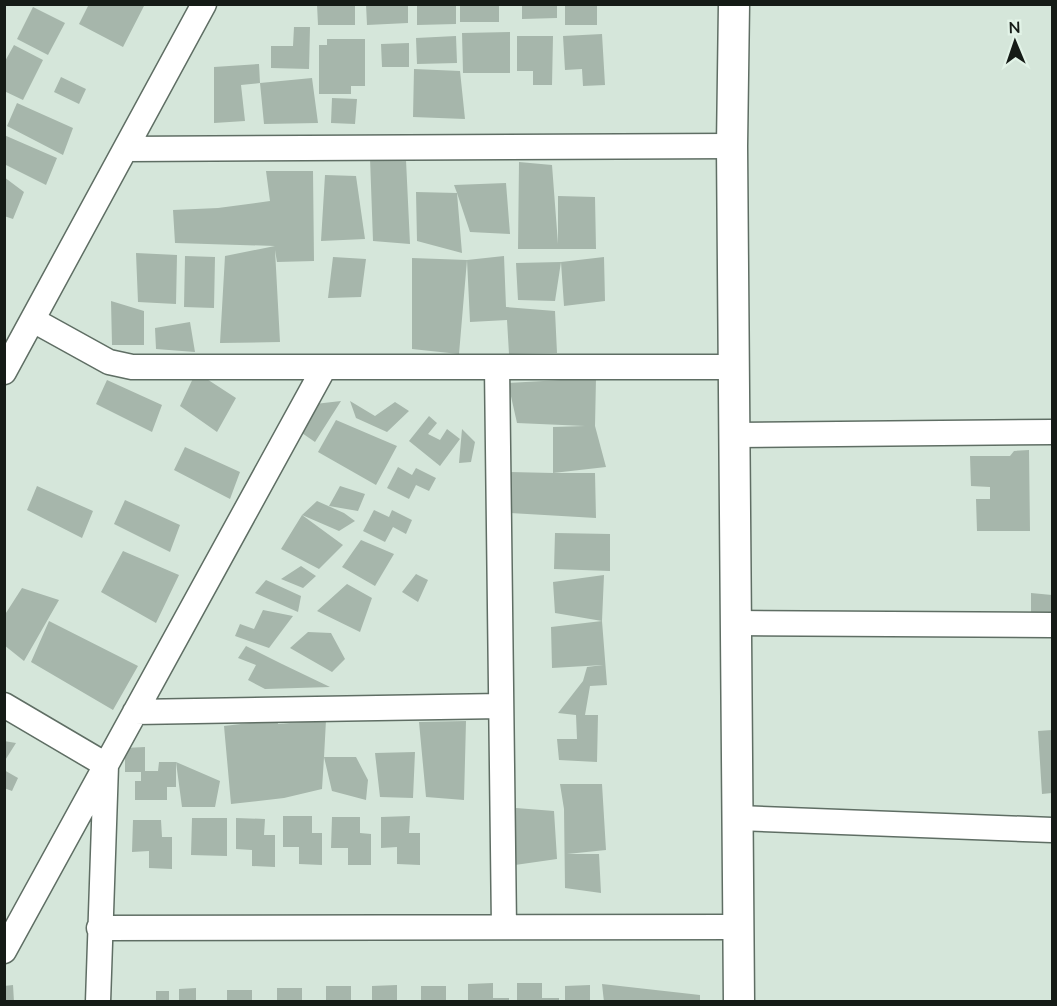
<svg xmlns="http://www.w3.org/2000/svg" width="1057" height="1006" viewBox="0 0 1057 1006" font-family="'Nunito Sans',sans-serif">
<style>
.building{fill:#a6b6ab}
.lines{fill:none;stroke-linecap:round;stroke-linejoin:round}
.minor-casing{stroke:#5f6e64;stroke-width:27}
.tertiary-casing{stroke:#5f6e64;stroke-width:33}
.minor{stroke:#fff;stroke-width:24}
.tertiary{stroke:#fff;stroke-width:30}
</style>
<rect width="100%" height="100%" fill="#d5e6da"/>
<path class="building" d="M89,4H145L123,47L79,24Z
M317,4H355V25H318Z
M366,4H408V23L367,25Z
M417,4H456V24L417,25Z
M460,4H499V22H460Z
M522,4H557V18L522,19Z
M565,4H597V25H565Z
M33,7L65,23L48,55L17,39Z
M294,27H310L309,69L271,68V46H293Z
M510,32V73H463L462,33Z
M602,34L605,85L583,86L582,69L565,70L563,36Z
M456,36L457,63L417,64L416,38Z
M517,36H553L552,85H533V71H517Z
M327,39H365V86H351V94H319V45H327Z
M409,43V67H382L381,44Z
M14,45L43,60L23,100L4,91V63Z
M259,64L260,83L241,85L245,121L214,123V67Z
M414,69L460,71L465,119L413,117Z
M61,77L86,89L79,104L54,92Z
M312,78L318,123L264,124L260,83Z
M332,98L357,99L355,124L331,123Z
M17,103L73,128L63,155L7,126Z
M4,135L57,158L46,185L4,164Z
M370,158L406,160L410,244L373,241Z
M519,162L552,165L558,244V196L595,197L596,249H518Z
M266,171H313L314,261L277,262L275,250L280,342L220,343L225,256L275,246L175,243L173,210L218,208L270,201Z
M325,175L356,176L365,239L321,241Z
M4,177L24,192L13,219L4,216Z
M506,183L510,234L470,232L457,193L462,253L417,241L416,192L457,193L454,185Z
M136,253L177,255L176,304L138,302Z
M185,256L215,257L214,308L184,307Z
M504,256L506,307L555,311L557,353L509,354L507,320L470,322L467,260L459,354L412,349V258L467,260Z
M333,257L366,259L361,297L328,298Z
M604,257L605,301L564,306L561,262Z
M561,262L555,301L518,300L516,263Z
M111,301L144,311V345H112Z
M190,322L195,352L156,349L155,328Z
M196,372L236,398L217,432L180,406Z
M596,378L595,426L606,467L553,473H595L596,518L510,513V472L553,473V427L585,426L517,423L508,383Z
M107,380L162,405L152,432L96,404Z
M341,401L315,442L299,431L315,404Z
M350,401L375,416L395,402L409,411L387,432L356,418Z
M429,416L437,423L428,434L440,440L447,429L460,439L440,466L409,441Z
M336,420L397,446L376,485L318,452Z
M462,429L475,442L471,462L459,463Z
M185,447L240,472L230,499L174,470Z
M1029,450L1030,531H977L976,499H990V487L971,486L970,456H1010L1014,451Z
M398,467L412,475L416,468L436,478L429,491L416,485L409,499L387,488Z
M37,486L93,511L82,538L27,510Z
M340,486L365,494L358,511L329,506Z
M125,500L180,525L170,552L114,524Z
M317,501L344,513L355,521L339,531L302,515L343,545L319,569L281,549L302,515Z
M374,510L389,517L392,510L412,520L406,534L393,527L385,542L363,531Z
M555,533L610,534V571L554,569Z
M361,540L394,554L375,586L342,567Z
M123,551L179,575L156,623L101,592Z
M301,566L316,576L303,588L281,579Z
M416,574L428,580L418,602L402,592Z
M604,575L602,621L555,613L553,582Z
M266,580L301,596L298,612L255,593Z
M347,584L372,598L360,632L317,611Z
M22,588L59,600L24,661L4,645V616Z
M1031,593L1052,595V613H1031Z
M263,610L293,616L269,648L235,636L240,624L254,629Z
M49,621L138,666L113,710L31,662Z
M602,621L607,685L590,686L585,715H598L597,762L559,760L557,739H577L576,715L558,713L583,681L587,667L603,665L552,668L551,627Z
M308,632L331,633L345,659L332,672L290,648Z
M246,646L282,664L330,687L265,689L248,680L256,665L238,658Z
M277,716L278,724L326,720L324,757H356L368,780L366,800L332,791L324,757L322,789L284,798L231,804L224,726L259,722Z
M466,721L464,800L426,797L419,722Z
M1052,730V793L1042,794L1038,731Z
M4,741L16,743L4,762Z
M145,747V771H158L159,762H176L220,781L215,807H182L176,762V787H167V800H135V781H141V772H125V748Z
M415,752L413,798L380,797L375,753Z
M4,770L18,778L12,791L4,788Z
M560,784H602L606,850L567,854H599L601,893L565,888L564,809Z
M516,808L554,811L557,859L515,865Z
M283,816H312V833H322V865L299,864V847H283Z
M410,816L409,833H420V865L397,864V847L381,848V817Z
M332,817H360V833L371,834V865H348V848H331Z
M192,818H227V856L191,855Z
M236,818L265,819L264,835H275V867L252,866V850L236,849Z
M133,820H161L162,837H172V869L149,868V851L132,852Z
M493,983V998H509V1002H468V984Z
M517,983H542V998H559V1002H517Z
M602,984L700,995V1002H604Z
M13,985L14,1002H4V986Z
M397,985V1002H372V986Z
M590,985V1002H565V986Z
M326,986H351V1002H326Z
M421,986H446V1002H421Z
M196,988V1002H179V989Z
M277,988H302V1002H277Z
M227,990H252V1002H227Z
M156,991H169V1002H156Z"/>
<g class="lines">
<g class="minor-casing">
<path id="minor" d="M126,149L732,146
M33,320L109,362L132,367H734
M497,367L504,927
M4,372L204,4
M735,435L1052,432
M736,623L1052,625
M4,705L106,765L98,1002
M135,712L501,706
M738,818L1052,830
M99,928L739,927
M4,951L324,368"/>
</g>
<g class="tertiary-casing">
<path id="tertiary" d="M734,4L732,146L739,1002"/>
</g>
<use href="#minor" class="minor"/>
<use href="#tertiary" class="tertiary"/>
</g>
<rect width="1057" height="1006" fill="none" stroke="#151b16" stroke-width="12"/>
<g transform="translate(1015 42) rotate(358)" stroke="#e2f3e7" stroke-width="4.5" paint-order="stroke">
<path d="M0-4.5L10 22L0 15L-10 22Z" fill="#151b16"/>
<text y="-9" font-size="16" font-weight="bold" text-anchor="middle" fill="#151b16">N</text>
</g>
</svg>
